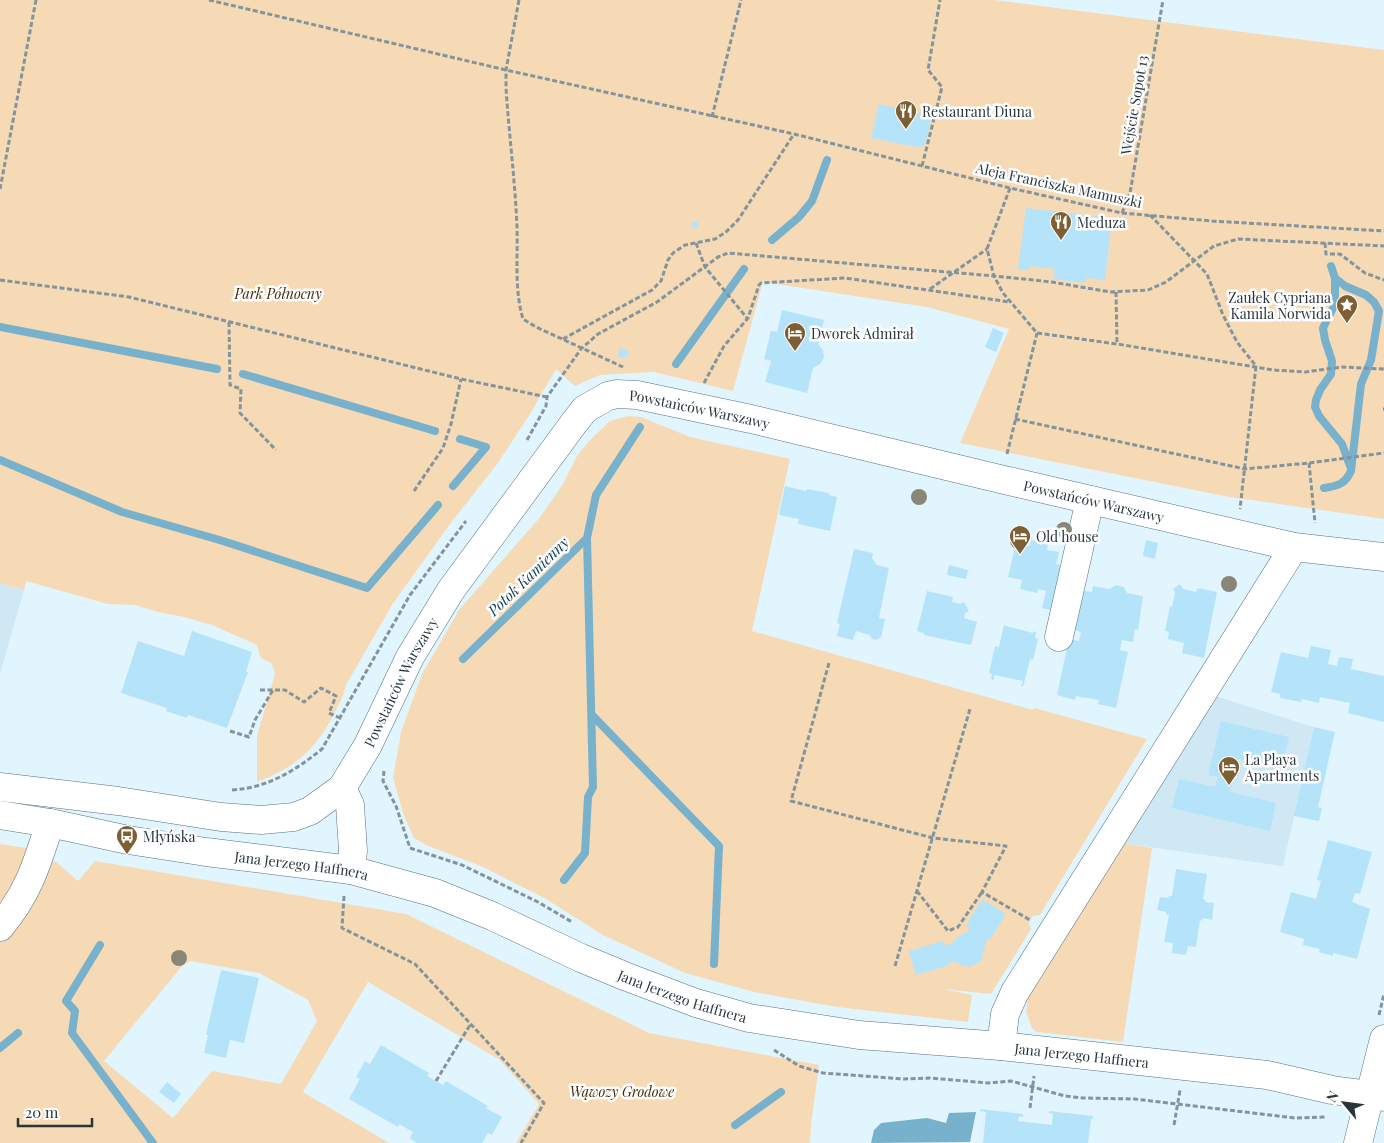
<svg xmlns="http://www.w3.org/2000/svg" width="1384" height="1143" viewBox="0 0 1384 1143" font-family="'Playfair Display',serif">
<style>
.built{fill:#cfe8f3}
.green{fill:#f6dab5;fill-rule:evenodd}
.water{fill:#78b1cc}
.lines{fill:none;stroke-linecap:round;stroke-linejoin:round}
.stream{stroke:#78b1cc;stroke-width:8}
.building{fill:#b5e3f9}
.minor-casing{stroke:#537180;stroke-width:29}
.path{stroke:#83949c;stroke-width:3;stroke-dasharray:5 2.5;stroke-linecap:butt}
.minor{stroke:#fff;stroke-width:28}
.tree{fill:#8a8677}
.labels{text-anchor:middle;dominant-baseline:central;stroke-width:5;stroke-linejoin:round;paint-order:stroke}
.street-label{font-size:14px;fill:#28363c;stroke:#fefefe}
.poi-label{font-size:14px;fill:#28363c;stroke:#fefefe;text-anchor:start}
.park-label{font-size:14px;font-style:italic;fill:#432c07;stroke:#fefefe}
.water-label{font-size:15px;font-style:italic;fill:#134357;stroke:#fefefe}
</style>
<rect width="100%" height="100%" fill="#e1f5ff"/>
<path class="built" d="M0,583L24,590L0,674Z
M1215,696L1314,727L1283,866L1121,843Z"/>
<path class="green" d="M0,0H994L1384,50V519L1229,497L960,443L1009,329L927,307L763,282L733,391L654,372L600,375L575,386L556,369L530,414L498,463L450,524L392,605L346,685C344,696 339,704 334,714C316,750 294,768 257,782V736L275,674L272,664L260,657L257,645L212,625L184,617L158,612L135,605L108,604L26,581L24,590L0,583Z
M628,416L641,417L690,437L790,459L752,631L1033,710L1034,708L1147,739L1040,915L1033,916L1029,923L1031,929L991,994L942,989L972,995L968,1022L837,1007L754,992L685,973L603,935L546,899L483,867L426,845L414,838L404,816L393,778L401,732L422,674L459,610L541,516L563,484L578,454L593,437L610,421Z
M1121,843L1152,848L1123,1042L1037,1032L1032,1028L1026,1012L1028,998Z
M0,844L27,848L33,851L49,864L55,861L78,881L95,861L406,914L649,1033L819,1065L812,1117L810,1143H516L539,1104L500,1060L368,982L303,1092L389,1143H0ZM190,961L259,973L308,1000L317,1021L281,1084L212,1071L173,1118L104,1061L183,965Z"/>
<path class="water" d="M976,1112L970,1142L871,1143L874,1130L881,1123L927,1118L946,1123L949,1113Z"/>
<g class="lines">
<path class="stream" d="M772,240L799,217L812,201L827,160
M1335,278V304L1323,328L1325,340L1332,361L1331,374L1320,390L1316,400L1315,407L1319,416L1342,444L1350,466
M0,327L217,369
M676,364L744,269
M243,374L435,431
M0,460L122,512L223,541L367,588L438,505
M453,486L486,447L460,439
M1324,488C1338,486 1345,484 1351,471L1361,384L1371,360L1379,311L1374,302L1366,295L1345,286L1335,278L1331,266
M463,659L587,538L596,495L640,427
M592,715L719,846L714,964
M564,880L585,853L588,797L593,787L587,538
M100,945L66,1001L75,1011L72,1033L153,1143
M0,1048L18,1033
M735,1125L781,1092"/>
</g>
<path class="building" d="M879,104L932,116L925,145L917,147L871,138Z
M1026,208L1112,218L1105,280L1086,278V283L1053,279L1055,269L1031,266L1030,270L1018,269Z
M691.5 225a3.5 3.5 0 1 1 7 0a3.5 3.5 0 1 1-7 0Z
M782,310L824,320L818,344L823,350L824,358L820,364L813,368L807,393L765,382L771,361L764,359L771,331L777,332Z
M993,328L1004,333L996,352L985,347Z
M620,348L629,351L626,359L617,356Z
M785,486L806,491L807,489L829,493V495L837,497L830,531L798,524L799,519L779,515Z
M1031,540L1048,544L1047,550L1059,552L1056,564L1066,566L1055,611L1042,608L1046,591L1038,589L1037,593L1020,589L1022,580L1008,577L1016,543L1029,546Z
M1146,540L1158,543L1155,559L1143,556Z
M854,549L873,553L872,558L877,565L889,568L879,618L885,619L881,637L877,640L872,639L870,635L856,631L853,640L837,636L840,624L837,623Z
M949,565L968,570L966,579L947,575Z
M1180,584L1183,589L1196,592L1198,588L1217,592L1204,658L1182,653L1184,643L1168,639L1169,632L1165,631L1170,606L1172,607L1175,593L1173,589Z
M1116,585L1124,587L1127,593L1143,596L1138,630L1135,629L1133,642L1122,640L1120,650L1128,652L1116,708L1098,704L1099,700L1076,696L1075,700L1057,695L1069,639L1079,641L1081,632L1071,629L1079,590L1092,592L1093,586L1109,589Z
M927,591L953,597L952,602L960,604L964,602L969,611L965,613L964,618L977,622L971,645L924,635V633L917,631Z
M1004,625H1006V626L1033,633L1034,631L1036,632L1035,638L1038,639L1033,660L1030,659L1023,687L1021,686L1023,681L994,675V680L991,679L992,674L989,673L995,646L999,647Z
M192,631L252,652L246,672H248L227,728L188,715L187,718L166,711L167,708L121,693L138,641L184,656Z
M1311,646L1331,650L1328,664L1337,666L1339,657L1353,659L1351,669L1384,676V722L1348,713L1350,703L1320,697L1319,703L1302,699L1301,702L1280,698V694L1271,692L1281,652L1308,658Z
M1221,721L1289,737L1281,769L1238,759L1230,792L1276,803L1270,831L1172,808L1179,779L1215,787L1218,777L1208,775Z
M1314,727L1335,732L1318,807L1322,808L1319,821L1294,816Z
M1328,840L1372,852L1360,894L1355,893L1352,902L1370,909L1357,959L1333,953V956L1319,952L1320,949L1303,945L1304,939L1280,932L1291,892L1316,899L1321,881L1317,880Z
M1176,869L1207,874L1203,899L1206,900L1205,902L1214,903L1212,920L1203,918L1202,921L1200,920L1196,947L1188,946L1186,955L1172,953L1173,943L1164,942L1169,915L1166,914V912L1157,910L1160,897L1168,898L1169,896H1172Z
M982,899L1006,914L990,940L987,938L981,961L970,967L958,964L956,962L949,963L950,965L916,975L909,951L943,941L944,945L952,944L953,941L964,933L966,934L970,927L966,925Z
M221,970L259,978L244,1043L230,1040L226,1058L204,1053L208,1035H206Z
M381,1045L429,1073L427,1076L443,1085L446,1081L488,1106L486,1108L502,1117L492,1135L488,1133L482,1143H417L410,1138L413,1132L399,1124L398,1127L349,1099L360,1079L356,1077L365,1061L370,1064Z
M167,1082L181,1094L174,1103L159,1092Z
M980,1109L1023,1114V1117L1019,1116L1018,1121L1052,1125L1053,1114L1049,1113V1111L1093,1116V1119H1091L1088,1143H983L986,1112L980,1111Z"/>
<g class="lines">
<g class="minor-casing">
<g id="minor">
<path d="M1059,637L1090,500"/>
<path id="s1" d="M0,787L118,801L221,817L261,820L294,817L310,811L342,788L368,745L410,657L451,590L574,423L585,409L608,396L617,394L637,395L751,419L1000,479L1294,547L1384,557"/>
<path d="M342,788L350,805L353,851L351,870"/>
<path id="s2" d="M0,815L50,823L128,840L206,852L351,870L435,893L492,916L581,958L627,977L696,1003L749,1018L859,1035L1001,1046L1267,1075L1332,1090L1384,1097"/>
<path d="M0,927C28,894 37,864 50,823"/>
<path d="M1001,1046L1005,1014L1015,992L1294,547"/>
<path d="M1358,1143L1384,1039"/>
</g>
</g>
<path class="path" d="M209,0L506,70L794,134L1010,188L1122,213L1212,221L1384,231
M519,0L506,70V88C509,134 515,180 517,227C518,258 514,288 523,319L536,327L623,367
M712,117L741,0
M922,166L942,87L928,70L940,0
M1010,188L987,249L994,276L1003,293L1037,333L1117,344L1273,370L1305,372L1342,367L1384,369
M0,189L36,0
M1122,213L1130,193L1163,0
M1150,215L1207,274L1223,315L1237,342L1256,366L1240,509
M696,243L705,267L747,318
M1325,243L1326,254H1340L1365,273L1384,280
M0,280L129,297L461,379L547,397
M930,289L987,249
M1116,292L1117,344
M229,322L230,385L241,389L240,413L276,450
M563,339L652,290L661,281L668,260L673,253L685,245L715,239L726,232L738,220L794,134
M704,383L724,346L748,318L759,285L761,283L845,278L1010,302
M1383,409H1384
M1015,419L1245,469L1309,463L1384,453
M527,440L546,406L547,397L581,349L598,334L657,302L718,257L728,253L994,276L1052,282L1110,292L1148,290L1166,282L1214,246L1238,239L1384,246
M1007,454L1037,333
M1309,463L1315,523
M414,491L443,448L451,424L461,379
M829,663L791,801L933,838L1006,846L982,892L1030,920
M260,690H285L304,702L321,688L336,696L329,713L340,718
M230,731L249,737L255,720L273,690
M384,771L383,781L396,806L410,848L462,865L538,902L572,922
M232,790C267,788 295,771 322,749L410,595L466,521
M917,891L948,931L958,927L982,892
M344,896L342,928L415,964L544,1103L521,1143
M895,966L970,709
M1379,1015L1384,994
M774,1050L799,1066L823,1073L904,1079L930,1078L988,1083L1011,1081L1065,1096L1083,1098L1135,1099L1295,1118L1325,1117
M436,1081L470,1025
M1030,1108L1034,1076
M1174,1125L1180,1090"/>
<use href="#minor" class="minor"/>
</g>
<g class="tree">
<circle cx="919" cy="497" r="8"/>
<circle cx="1064" cy="530" r="8"/>
<circle cx="1018" cy="541" r="8"/>
<circle cx="1229" cy="584" r="8"/>
<circle cx="179" cy="958" r="8"/>
</g>
<defs>
<g id="restaurant-pin" transform="scale(1.125)"><path d="M0 17L-7.5 6A9.5 9.5 0 1 1 7.5 6Z" fill="#7d5f33" stroke="#fefefe"/><path d="M-5-6h1v4h1v-4h1v4h1v-4h1v5L-1.5 .5V6h-2V.5L-5-1ZM5-6V6H3V1.5H1.5Q1.5-4 5-6Z" fill="#fff"/></g>
<g id="sight-pin" transform="scale(1.125)"><path d="M0 17L-7.5 6A9.5 9.5 0 1 1 7.5 6Z" fill="#7d5f33" stroke="#fefefe"/><path d="M0-6L1.8-2.2L6-1.7L2.9 1.2L3.7 5.4L0 3.3L-3.7 5.4L-2.9 1.2L-6-1.7L-1.8-2.2Z" fill="#fff"/></g>
<g id="hotel-pin" transform="scale(1.125)"><path d="M0 17L-7.5 6A9.5 9.5 0 1 1 7.5 6Z" fill="#7d5f33" stroke="#fefefe"/><path d="M-6-4.5h1.5V1H6V5H4.5V3h-9V5H-6ZM-4 0a1.8 1.8 0 1 1 3.6 0ZM.5 0V-2.5h3Q6-2.5 6 0Z" fill="#fff"/></g>
<g id="bus-pin" transform="scale(1.125)"><path d="M0 17L-7.5 6A9.5 9.5 0 1 1 7.5 6Z" fill="#7d5f33" stroke="#fefefe"/><path d="M-5-6H5V4H4V6H2V4H-2V6H-4V4H-5ZM-3.5-4V0h7V-4ZM-3.5 1.2v1.5H-2V1.2ZM2 1.2v1.5H3.5V1.2Z" fill="#fff"/></g>
</defs>
<g fill-rule="evenodd">
<use href="#restaurant-pin" x="906" y="111"/>
<use href="#restaurant-pin" x="1061" y="222"/>
<use href="#sight-pin" x="1347" y="305"/>
<use href="#hotel-pin" x="795" y="333"/>
<use href="#hotel-pin" x="1020" y="536"/>
<use href="#hotel-pin" x="1229" y="767"/>
<use href="#bus-pin" x="127" y="836"/>
</g>
<g class="labels">
<g class="street-label">
<text transform="translate(1134 105) rotate(-80)">Wejście Sopot 13</text>
<text transform="translate(1059 185) rotate(12)">Aleja Franciszka Mamuszki</text>
<text stroke="none"><textPath href="#s1" startOffset="924">Powstańców Warszawy</textPath></text>
<text stroke="none"><textPath href="#s1" startOffset="1329">Powstańców Warszawy</textPath></text>
<text stroke="none"><textPath href="#s1" startOffset="474">Powstańców Warszawy</textPath></text>
<text stroke="none"><textPath href="#s2" startOffset="306">Jana Jerzego Haffnera</textPath></text>
<text stroke="none"><textPath href="#s2" startOffset="711">Jana Jerzego Haffnera</textPath></text>
<text stroke="none"><textPath href="#s2" startOffset="1116">Jana Jerzego Haffnera</textPath></text>
</g>
<g class="poi-label">
<text x="922" y="111">Restaurant Diuna</text>
<text x="1077" y="222">Meduza</text>
<text x="1331" y="297" text-anchor="end">Zaułek Cypriana<tspan x="1331" dy="16">Kamila Norwida</tspan></text>
<text x="811" y="333">Dworek Admirał</text>
<text x="1036" y="536">Old house</text>
<text x="1245" y="759">La Playa<tspan x="1245" dy="16">Apartments</tspan></text>
<text x="143" y="836">Młyńska</text>
</g>
<g class="park-label">
<text x="278" y="293">Park Północny</text>
<text x="622" y="1091">Wąwozy Grodowe</text>
</g>
<g class="water-label">
<text transform="translate(528 576) rotate(-44)">Potok Kamienny</text>
</g>
</g>
<g transform="translate(1344 1103) rotate(299)" stroke="#fefefe" stroke-width="4" paint-order="stroke">
<path d="M0-4L9 19L0 12L-9 19Z" fill="#28363c"/>
<text y="-8" font-size="14" font-weight="bold" text-anchor="middle" fill="#28363c">N</text>
</g>
<path d="M18 1118v8h74v-8" fill="none" stroke="#28363c" stroke-width="2.5"/>
<text x="25" y="1118" font-size="15" fill="#28363c" stroke="#fefefe" stroke-width="4" paint-order="stroke">20 m</text>
</svg>
